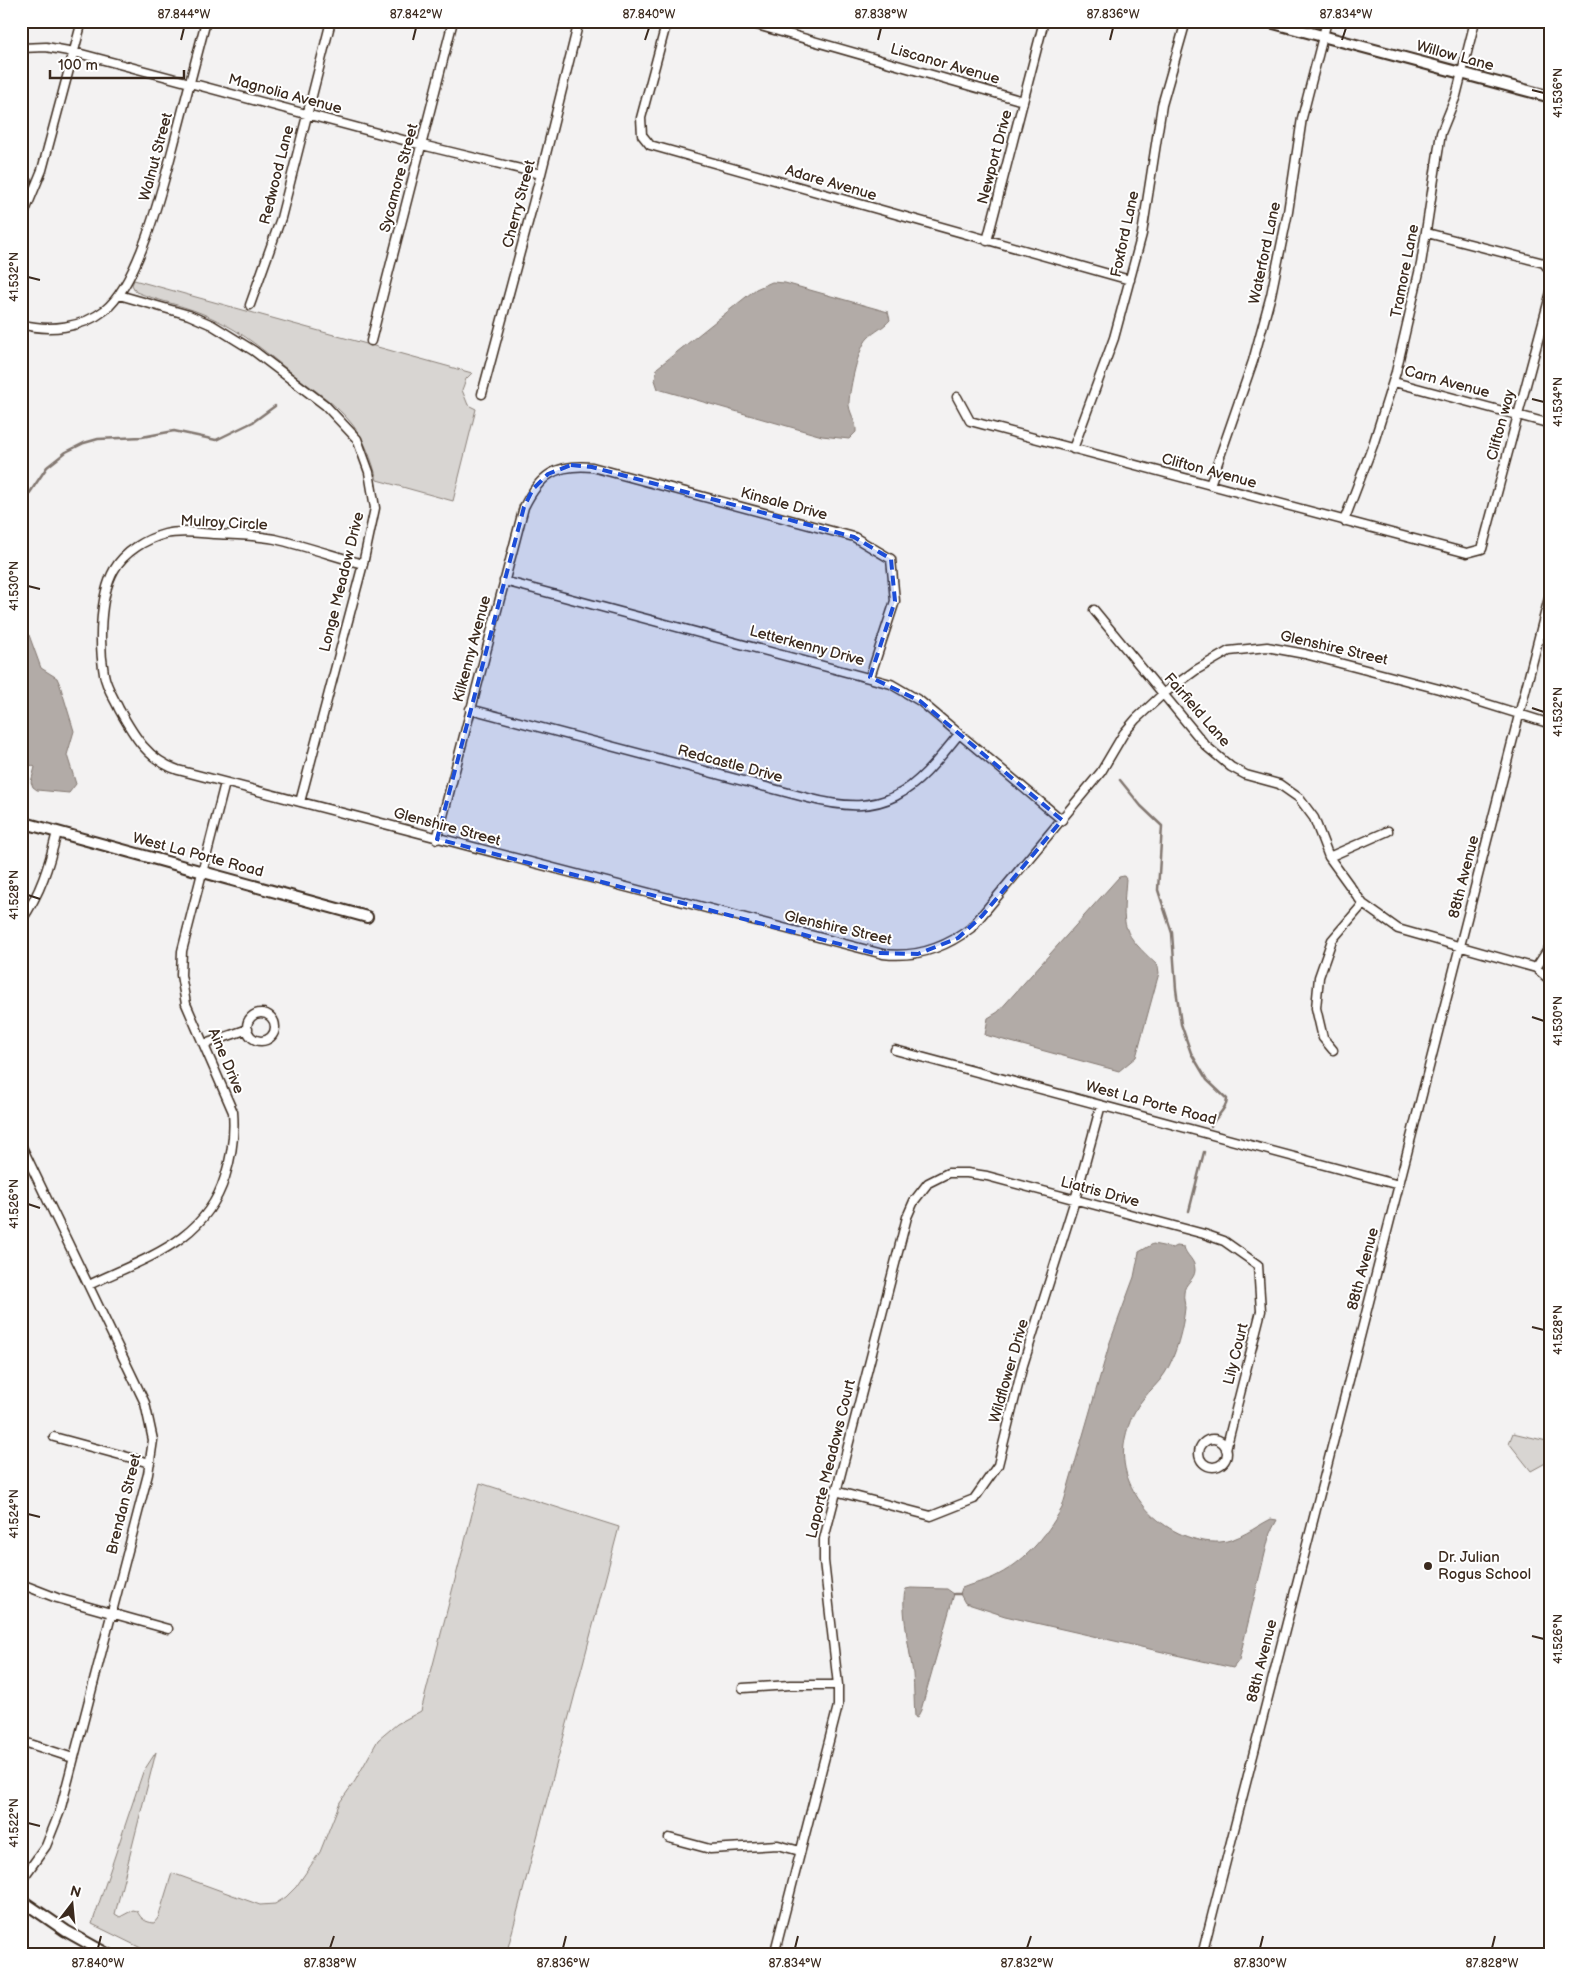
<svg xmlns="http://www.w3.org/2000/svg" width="1572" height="1976" viewBox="0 0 1572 1976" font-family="'Balsamiq Sans',sans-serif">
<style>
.green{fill:#d8d5d2;stroke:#8a8078}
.water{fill:#b2aba7;stroke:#827770}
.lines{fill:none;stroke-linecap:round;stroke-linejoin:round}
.stream{stroke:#827770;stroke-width:2.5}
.minor-casing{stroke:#3b2a1e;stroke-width:11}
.tertiary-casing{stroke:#3b2a1e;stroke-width:14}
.minor{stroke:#fff;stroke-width:8}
.tertiary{stroke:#fff;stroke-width:10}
.marked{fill:#1d4ed8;fill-opacity:0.2;stroke:#1d4ed8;stroke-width:4;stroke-dasharray:10 6;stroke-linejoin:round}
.ticks{fill:none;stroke:#3b2a1e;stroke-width:2}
.poi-dot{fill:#3b2a1e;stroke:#fff;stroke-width:2}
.labels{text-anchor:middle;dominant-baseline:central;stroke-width:4;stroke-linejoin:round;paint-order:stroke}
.street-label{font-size:15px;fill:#3b2a1e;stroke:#fff}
.poi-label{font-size:15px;fill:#3b2a1e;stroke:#fff;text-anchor:start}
.neatline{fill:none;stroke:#3b2a1e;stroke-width:2}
.ticks-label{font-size:12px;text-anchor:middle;fill:#3b2a1e}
</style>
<rect width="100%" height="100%" fill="#f3f2f2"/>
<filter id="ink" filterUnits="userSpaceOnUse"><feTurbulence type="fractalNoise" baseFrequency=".02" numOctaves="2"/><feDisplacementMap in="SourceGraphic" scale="10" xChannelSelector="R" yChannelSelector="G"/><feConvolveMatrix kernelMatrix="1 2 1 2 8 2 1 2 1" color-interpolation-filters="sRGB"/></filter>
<g filter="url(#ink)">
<path class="green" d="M134,280L472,373L466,379L462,390L468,405L476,409L453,501L377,480C372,459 365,441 352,424C337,405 316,391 297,377C270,356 244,332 212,318C188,306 161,302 136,292L132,285Z
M1513,1433L1551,1442V1460L1531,1471L1509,1443Z
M480,1483L619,1527L506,1955L158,1954L149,1952L92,1924L143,1772L156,1752L115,1914L120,1917L133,1910L137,1911C141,1919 145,1922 154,1923L158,1918L172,1873L260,1905L275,1904L286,1897L296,1887L320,1852L340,1802L355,1781L378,1740L397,1724L421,1711Z"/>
<path class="water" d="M772,282L785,283L888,312L890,320C883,328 875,331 868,338C858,348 850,387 849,402C848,412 857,421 856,432L849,439L822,436L658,389L655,380L657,368L756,289Z
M21,634L29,635L41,668L57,678L60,685L74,731L67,755L76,784L69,793L37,790L33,787L31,782L35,767L21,761Z
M1124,876L1126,879C1122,930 1121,931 1158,966L1159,973L1136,1057L1119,1071L985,1035L988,1018L998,1012L1119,877Z
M1153,1244L1173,1248L1177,1246L1184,1247C1186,1256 1195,1259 1195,1270C1195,1280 1184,1283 1184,1293C1183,1298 1185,1303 1185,1308C1183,1328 1176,1356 1165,1373C1159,1383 1150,1390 1143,1399C1133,1411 1126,1429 1124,1445C1118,1496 1169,1544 1220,1542C1238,1541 1255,1527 1271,1519L1277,1520L1270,1533L1239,1660L1233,1668L1005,1616L965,1603L960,1594L962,1588C971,1584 982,1582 992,1578C1024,1563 1045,1538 1062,1508L1110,1342L1134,1277L1139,1252Z
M911,1588L947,1589L954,1594L921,1710L917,1718L915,1717C914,1702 914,1688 913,1674C911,1657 899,1602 906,1589Z"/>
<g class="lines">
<path class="stream" d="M21,506L47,467L66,452L84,443L98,439L142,437L174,431L216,440L253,422L275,406
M1120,780L1141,806L1162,826L1158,890L1172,933L1176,989L1181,1024L1191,1053L1207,1080L1227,1099C1227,1109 1215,1117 1211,1126
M1189,1211L1204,1152
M954,1594H960"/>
<g class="minor-casing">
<path id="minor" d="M667,21L641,118L642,135L650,145L1130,280
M743,21L1023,101
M21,48L46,47L74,52L422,145L541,174
M21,221L42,170L82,21
M1427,233L1544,263L1551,272
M987,241L1044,21
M119,295L189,315L212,325L254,351L325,405L357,439L369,472L375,508L363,564L300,802
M250,305L281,218L331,21
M21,324C49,332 82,328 105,310C141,281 165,177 177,132C187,95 196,58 206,21
M371,341L453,21
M1394,382L1551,424
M482,394L541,174L579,21
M957,397L970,421L1467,553L1482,549L1551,292
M1073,449L1114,338L1142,234L1162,105L1186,21
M1210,485L1253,361L1271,295L1288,212L1302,118L1327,21
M1344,521L1373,445L1396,372L1421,264L1441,133L1456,96L1475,21
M363,564C334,556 305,546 275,539C256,535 234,535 215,534C199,533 181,530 165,534C146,539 124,552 114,570C99,597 99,645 104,674C106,687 114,698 119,709C134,736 148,760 178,770L883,954C916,958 945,948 971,928L1101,772L1124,733L1136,719L1163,694L1196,670L1229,651L1267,647L1305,654L1439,689L1551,724
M504,581L891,684L920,701L1062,820
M1094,610L1206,746L1231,767L1246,775L1279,784L1299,798L1314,818L1329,857L1363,904L1398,929L1536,968L1551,981
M470,709L808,798C887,819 912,793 959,734
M437,839L524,507C540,475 555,464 592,467L854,537L891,559L895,601L870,677
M1329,857L1388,831
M21,921C41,893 49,865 57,832
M1536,968L1551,945
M247 1027a14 14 0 1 1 28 0a14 14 0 1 1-28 0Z
M205,1044L248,1029
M895,1050L1399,1185
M1333,1050L1323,1038L1316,1008L1319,977L1332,940L1363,904
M21,1145L145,1403L153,1440L148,1474L60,1811L46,1846L21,1881
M89,1285C145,1258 205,1242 225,1177C232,1155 235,1135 233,1112L186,1004L181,975L182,951L225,783
M54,1437L150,1463
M1199 1453a14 14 0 1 1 28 0a14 14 0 1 1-28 0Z
M835,1491L931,1516L974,1499L998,1465L1023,1365L1075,1200L1101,1105
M21,1584L57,1598L168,1629
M743,1688L790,1685H838
M21,1741L73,1758
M669,1838L710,1849L778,1845L800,1851
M774,1955L838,1706V1685L824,1561V1539L907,1217L914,1201L928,1183L948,1173H967L987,1176L1204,1234L1224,1241L1258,1265L1261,1311L1226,1449
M1202,1955L1551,590"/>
</g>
<g class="tertiary-casing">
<path id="tertiary" d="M1266,21L1551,97
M21,822L367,917
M21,1900L66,1931L109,1955"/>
</g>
<use href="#minor" class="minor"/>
<use href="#tertiary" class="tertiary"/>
</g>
</g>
<path class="marked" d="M571,465L592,467L854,537L891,559L895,601L870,677L920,701L1062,820L982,916L958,938L918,954L874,953L437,839L524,507L533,489L548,474Z"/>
<path class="ticks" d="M181,40L184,28M413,40L416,28M645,40L649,28M878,40L881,28M1110,40L1113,28M1342,40L1346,28M1532,90L1544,93M28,277L40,280M1532,399L1544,402M28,586L40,589M1532,708L1544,712M28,895L40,899M1532,1017L1544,1021M28,1204L40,1208M1532,1327L1544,1330M28,1514L40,1517M1532,1636L1544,1639M28,1823L40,1826M98,1948L101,1936M330,1948L334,1936M563,1948L566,1936M795,1948L798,1936M1027,1948L1031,1936M1260,1948L1263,1936M1492,1948L1495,1936"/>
<circle class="poi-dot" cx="1428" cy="1566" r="5"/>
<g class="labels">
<g class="street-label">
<text transform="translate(1455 56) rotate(15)">Willow Lane</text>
<text transform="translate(945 64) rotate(16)">Liscanor Avenue</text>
<text transform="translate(285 94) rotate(15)">Magnolia Avenue</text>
<text transform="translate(156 157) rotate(-75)">Walnut Street</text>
<text transform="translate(995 157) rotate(-75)">Newport Drive</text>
<text transform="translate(277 175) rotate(-76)">Redwood Lane</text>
<text transform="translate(399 178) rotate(-75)">Sycamore Street</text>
<text transform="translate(831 183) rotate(16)">Adare Avenue</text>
<text transform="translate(519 204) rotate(-75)">Cherry Street</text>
<text transform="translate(1125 234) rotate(-78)">Foxford Lane</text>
<text transform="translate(1265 253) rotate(-78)">Waterford Lane</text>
<text transform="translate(1405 271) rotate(-79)">Tramore Lane</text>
<text transform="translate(1447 382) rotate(15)">Carn Avenue</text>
<text transform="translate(1501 425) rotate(-75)">Clifton way</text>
<text transform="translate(1209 471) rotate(15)">Clifton Avenue</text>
<text transform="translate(784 504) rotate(15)">Kinsale Drive</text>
<text transform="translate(224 523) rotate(3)">Mulroy Circle</text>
<text transform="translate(342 582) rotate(-76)">Longe Meadow Drive</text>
<text transform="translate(807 646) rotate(15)">Letterkenny Drive</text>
<text transform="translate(1334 648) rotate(13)">Glenshire Street</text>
<text transform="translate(472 649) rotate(-75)">Kilkenny Avenue</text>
<text transform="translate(1197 710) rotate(49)">Fairfield Lane</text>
<text transform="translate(730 764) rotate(15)">Redcastle Drive</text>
<text transform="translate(447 827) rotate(15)">Glenshire Street</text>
<text transform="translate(198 855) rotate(15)">West La Porte Road</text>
<text transform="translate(1464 877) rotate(-76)">88th Avenue</text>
<text transform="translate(838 928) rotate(13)">Glenshire Street</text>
<text transform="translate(226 1061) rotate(67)">Aine Drive</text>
<text transform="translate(1151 1103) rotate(15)">West La Porte Road</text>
<text transform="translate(1100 1192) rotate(15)">Liatris Drive</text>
<text transform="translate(1363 1269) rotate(-75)">88th Avenue</text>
<text transform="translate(1236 1354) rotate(-76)">Lily Court</text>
<text transform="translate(1009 1371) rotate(-74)">Wildflower Drive</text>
<text transform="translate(831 1459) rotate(-76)">Laporte Meadows Court</text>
<text transform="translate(124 1504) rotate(-76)">Brendan Street</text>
<text transform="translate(1262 1661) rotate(-76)">88th Avenue</text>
</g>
<g class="poi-label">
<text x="1438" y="1557">Dr. Julian<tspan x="1438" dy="17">Rogus School</tspan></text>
</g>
</g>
<rect width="1572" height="1976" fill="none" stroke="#fff" stroke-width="55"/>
<g transform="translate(72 1904) rotate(16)" stroke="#ffffff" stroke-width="4" paint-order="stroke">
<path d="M0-4L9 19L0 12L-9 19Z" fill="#3b2a1e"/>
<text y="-8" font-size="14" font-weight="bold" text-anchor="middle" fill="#3b2a1e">N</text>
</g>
<path d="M50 70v8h134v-8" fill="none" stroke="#3b2a1e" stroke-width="2.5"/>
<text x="58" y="70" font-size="15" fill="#3b2a1e" stroke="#ffffff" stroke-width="4" paint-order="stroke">100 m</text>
<rect x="28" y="28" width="1516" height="1920" class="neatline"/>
<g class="ticks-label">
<text x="184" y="18">87.844°W</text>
<text x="416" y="18">87.842°W</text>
<text x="649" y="18">87.840°W</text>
<text x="881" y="18">87.838°W</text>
<text x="1113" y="18">87.836°W</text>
<text x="1346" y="18">87.834°W</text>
<text transform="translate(1558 93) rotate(-90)" y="4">41.536°N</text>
<text transform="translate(14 277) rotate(-90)" y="4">41.532°N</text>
<text transform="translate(1558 402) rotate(-90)" y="4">41.534°N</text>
<text transform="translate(14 586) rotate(-90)" y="4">41.530°N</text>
<text transform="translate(1558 712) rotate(-90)" y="4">41.532°N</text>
<text transform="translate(14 895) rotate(-90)" y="4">41.528°N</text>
<text transform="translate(1558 1021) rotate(-90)" y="4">41.530°N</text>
<text transform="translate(14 1204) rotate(-90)" y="4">41.526°N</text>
<text transform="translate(1558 1330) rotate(-90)" y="4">41.528°N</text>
<text transform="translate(14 1514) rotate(-90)" y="4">41.524°N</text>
<text transform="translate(1558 1639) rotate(-90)" y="4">41.526°N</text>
<text transform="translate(14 1823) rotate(-90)" y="4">41.522°N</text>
<text x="98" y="1967">87.840°W</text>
<text x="330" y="1967">87.838°W</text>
<text x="563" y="1967">87.836°W</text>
<text x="795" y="1967">87.834°W</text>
<text x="1027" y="1967">87.832°W</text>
<text x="1260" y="1967">87.830°W</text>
<text x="1492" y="1967">87.828°W</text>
</g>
</svg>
